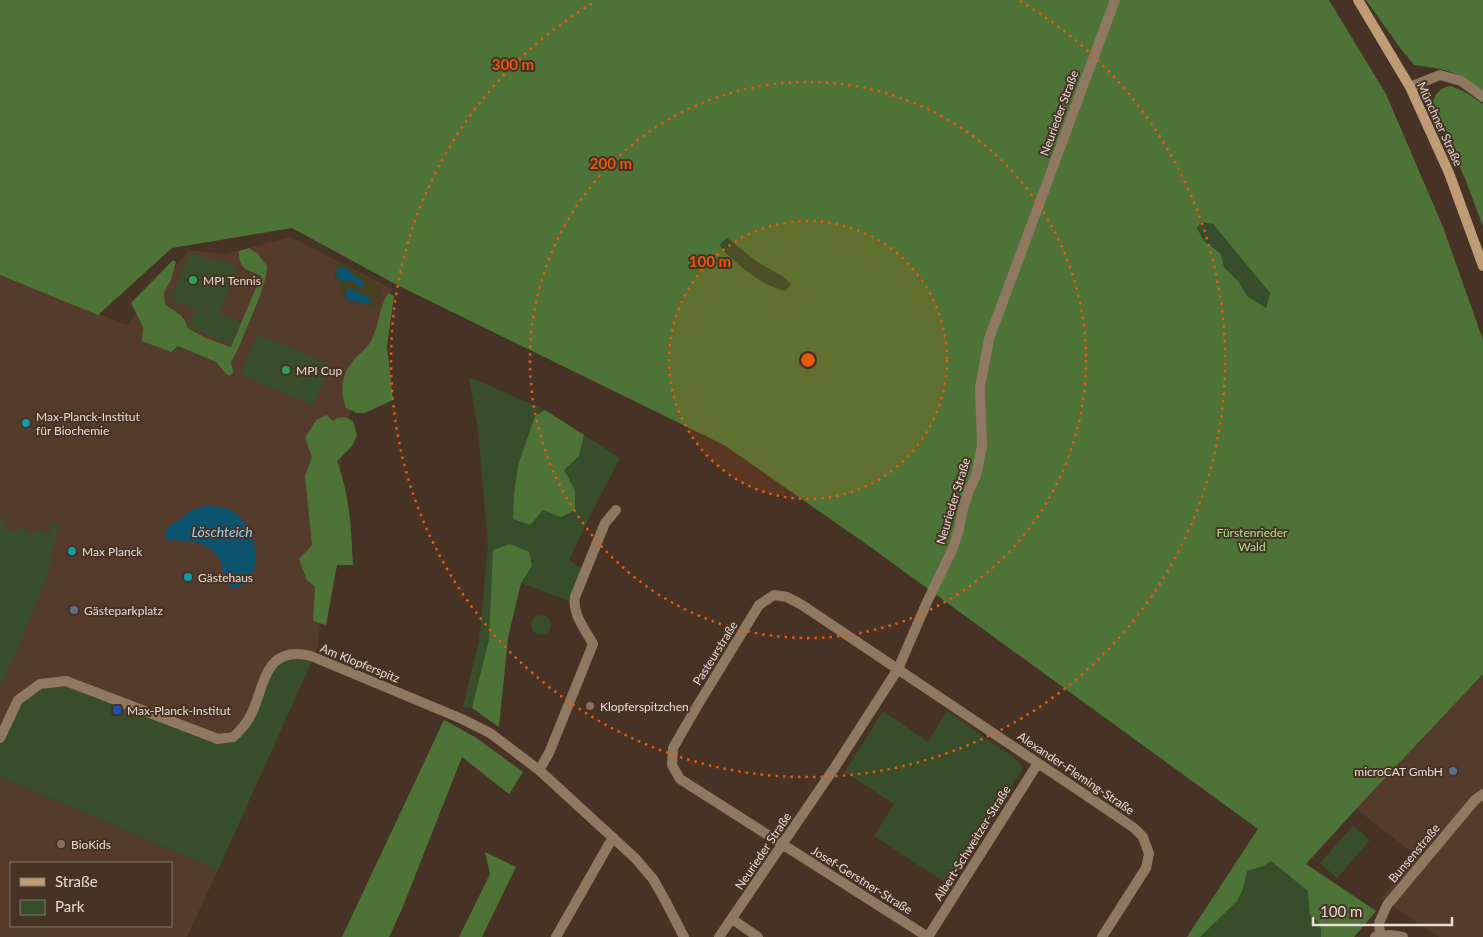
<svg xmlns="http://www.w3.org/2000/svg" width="1483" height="937" viewBox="0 0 1483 937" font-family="Lato,sans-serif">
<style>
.built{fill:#543b2b;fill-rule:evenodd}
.green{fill:#384e2b}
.forest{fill:#4e7336;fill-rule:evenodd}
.sand{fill:#473f1f}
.water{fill:#0c536f}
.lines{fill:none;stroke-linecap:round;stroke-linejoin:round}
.minor{stroke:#8e7860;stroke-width:10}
.secondary{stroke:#bf9c75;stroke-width:10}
.ring{fill:none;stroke:#e8590c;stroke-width:2.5;stroke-dasharray:2.5 5}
.leisure-dot{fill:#2e9e5b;stroke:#463326;stroke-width:2}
.culture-dot{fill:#0f9aa8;stroke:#463326;stroke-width:2}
.service-dot{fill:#5c6f8a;stroke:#463326;stroke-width:2}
.education-dot{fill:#8d6e63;stroke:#463326;stroke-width:2}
.transit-dot{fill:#1a4fb4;stroke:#463326;stroke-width:2}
.labels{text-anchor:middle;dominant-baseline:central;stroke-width:4;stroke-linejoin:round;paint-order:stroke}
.street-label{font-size:12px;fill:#e9dcd5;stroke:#463326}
.poi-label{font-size:12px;fill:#e9dcd5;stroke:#463326;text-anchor:start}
.park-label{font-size:12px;fill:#ace38b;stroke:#463326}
.water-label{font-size:14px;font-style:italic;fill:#94d2f2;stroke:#463326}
.centre{fill:#e8590c;stroke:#463326;stroke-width:2.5}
.ring-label{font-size:15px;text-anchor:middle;font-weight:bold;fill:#e8590c;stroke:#463326;stroke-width:4;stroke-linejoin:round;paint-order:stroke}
</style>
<rect width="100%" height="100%" fill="#463326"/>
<path class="built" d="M291,237L392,289L352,402L328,530L318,646L311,663L298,659L236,740L13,716L0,746V275L127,325L189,250L224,254Z
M1483,674V937H1439L1381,898L1417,856L1356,809Z
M0,777L218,870L187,937H0ZM11,863H171V926H11Z"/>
<path class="green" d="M1201,221L1213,224L1270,293L1265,308L1247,296L1239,282L1224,267L1221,254L1204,241L1197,228Z
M727,238L757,262L782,276L791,284L786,292C762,285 738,265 721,249L720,244Z
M190,252L214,261L215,258L238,267L219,313L240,322L231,344L188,327L195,309L171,299Z
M258,334L331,365L313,406L240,374Z
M469,377L545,410L535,416L518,465L514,494L513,519L543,510L575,490L564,470L579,456L584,435L620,458L588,520L569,560L582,569L570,601L521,583L532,566L494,550L489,639L472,708L463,707L479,641L488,545L478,430Z
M3,517L7,519L3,527L17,533L19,528L33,534L35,529L49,534L52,527L48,525L49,521L60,526L50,557L51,566L14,658L0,687V523Z
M531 625a10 10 0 1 1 20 0a10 10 0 1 1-20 0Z
M287,658L298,659L311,663L218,870L0,777V746L13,716L21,702L42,687L63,685L236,739L274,667Z
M883,711L928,742L947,711L1016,759L1021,765L1022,770L948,884L874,836L894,804L845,772Z
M1353,826L1370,840L1337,878L1320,863Z
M1258,830L1306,864L1376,911L1354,937H1187Z"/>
<path class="forest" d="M0,0H1329L1386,94L1443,227L1483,340V674L1356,809L1306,864L1376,911L1354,937H1321C1322,925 1319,922 1310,915L1308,891L1271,861L1263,866L1247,871L1243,889L1237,901L1200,937H1187L1258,829L869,546L724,445L397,285L292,228L172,248L98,315L0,275ZM1201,222L1213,224L1270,293L1266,308L1247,296L1239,282L1224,267L1221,254L1204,241L1197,228ZM727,238L757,262L782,276L791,284L786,291C762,286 738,265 721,248L720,244Z
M1366,0H1483V92C1457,71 1446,69 1414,65L1401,49Z
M1451,86L1465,92L1483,104V227L1466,181L1432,104C1435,94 1440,87 1451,86Z
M249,248L258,254L267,266L266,276L260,296L238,349L231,362L233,372L230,376L226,374L216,362L178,346L171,352L142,341L143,327L131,303L173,260L176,262L171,280L164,293L165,305C175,311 186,316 187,328L206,338L231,347L261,276C246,268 239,271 239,251Z
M388,293L394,296L387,346L393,400L365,413H357L346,408C340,392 341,375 353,361C358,354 367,349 371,341C379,326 379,308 388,293Z
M545,410L584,435L579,456L564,470L575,490V510L561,517L543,510L530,525L513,519L514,494L518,465L535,416Z
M327,415L333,421L337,418L345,417L353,421L357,435L352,446L337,461C350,497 351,527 353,565H337L326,625L313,621L315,587L307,580L299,559L312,545L305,476L312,457L305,438L316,420Z
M510,544L529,552L532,566L521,583L508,638L499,727L472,708L489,639L493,550Z
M444,720L475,737L523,772L509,794L462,757L402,909L389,937H342Z
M485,852L516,867L482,937H459L490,874Z"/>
<path class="sand" d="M338,261L380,285L383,291L379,308L346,301L334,276Z"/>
<path class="water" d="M339,266C349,267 353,277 361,279L364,283L363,286L359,287L354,282C346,281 340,283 336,275L337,270Z
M349,288C356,289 362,296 369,297L371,302L367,304L348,300L346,298L345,294L347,289Z
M205,506C213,506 221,506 228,509C251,519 265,560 248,580C243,586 239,589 231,588C230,586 228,584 226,582C223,576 223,569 221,562C210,538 185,542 165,539L167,528C181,520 187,510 205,506Z"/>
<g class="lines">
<path class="minor" d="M1410,87L1440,75L1461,81L1483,97
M0,738L18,700L40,684L66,681L218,739C222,738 229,738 233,737C236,735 239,731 242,728C267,702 256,642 311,656L462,719L490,733L539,770L635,858L653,879L666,902L684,937
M539,770L549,753L593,644C585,629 572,614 575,597L605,523L616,510
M732,919L758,937
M1380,935L1379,923L1387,905L1475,800L1483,794
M556,937L609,844L614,838
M719,937L835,767L898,669L927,602L953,548L959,530L962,512L969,490L976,476L982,446L980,387L989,339L1115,0
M928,937L680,779L672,765L673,748L696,708L759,605L774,595L787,597L802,605L1108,810L1134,828L1143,837L1149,854L1146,868L1102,937
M928,937L1038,763
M1375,937L1390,935L1403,937"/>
<path class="secondary" d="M1358,0L1410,87L1449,173L1483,266"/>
</g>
<circle cx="808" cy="360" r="139" fill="#e8590c" fill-opacity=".12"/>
<g class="ring">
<circle cx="808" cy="360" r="139"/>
<circle cx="808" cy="360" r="278"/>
<path d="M1020 1A417 417 0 1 1 596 1"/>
</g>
<g class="leisure-dot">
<circle cx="193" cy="280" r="5"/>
<circle cx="286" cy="370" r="5"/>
</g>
<g class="culture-dot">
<circle cx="26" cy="423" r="5"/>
<circle cx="72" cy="551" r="5"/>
<circle cx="188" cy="577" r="5"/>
</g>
<g class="service-dot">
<circle cx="74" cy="610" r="5"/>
<circle cx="1453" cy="771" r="5"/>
</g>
<g class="education-dot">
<circle cx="590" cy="706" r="5"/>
<circle cx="61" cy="844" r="5"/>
</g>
<rect class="transit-dot" x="112" y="705" width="10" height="10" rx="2.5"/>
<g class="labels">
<g class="street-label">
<text transform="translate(1059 113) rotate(-70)">Neurieder Straße</text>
<text transform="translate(1440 124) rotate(65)">Münchner Straße</text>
<text transform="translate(953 501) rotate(-73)">Neurieder Straße</text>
<text transform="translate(715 653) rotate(-58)">Pasteurstraße</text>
<text transform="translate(360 663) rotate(22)">Am Klopferspitz</text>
<text transform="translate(1076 773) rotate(34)">Alexander-Fleming-Straße</text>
<text transform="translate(972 843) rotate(-58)">Albert-Schweitzer-Straße</text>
<text transform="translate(763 851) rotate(-56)">Neurieder Straße</text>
<text transform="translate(1414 853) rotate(-50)">Bunsenstraße</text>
<text transform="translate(862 880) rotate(32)">Josef-Gerstner-Straße</text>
</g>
<g class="poi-label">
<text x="203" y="280">MPI Tennis</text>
<text x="296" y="370">MPI Cup</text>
<text x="36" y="416">Max-Planck-Institut<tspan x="36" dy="14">für Biochemie</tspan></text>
<text x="82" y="551">Max Planck</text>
<text x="198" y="577">Gästehaus</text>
<text x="84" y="610">Gästeparkplatz</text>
<text x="600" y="706">Klopferspitzchen</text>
<text x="127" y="710">Max-Planck-Institut</text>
<text x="1443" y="771" text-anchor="end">microCAT GmbH</text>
<text x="71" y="844">BioKids</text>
</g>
<g class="park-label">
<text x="1252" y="532">Fürstenrieder<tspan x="1252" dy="14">Wald</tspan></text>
</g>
<g class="water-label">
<text x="222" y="531">Löschteich</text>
</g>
</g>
<circle cx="808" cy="360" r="8" class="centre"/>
<g class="ring-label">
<text x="513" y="70">300 m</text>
<text x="611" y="169">200 m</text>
<text x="710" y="267">100 m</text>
</g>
<rect x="10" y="862" width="162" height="65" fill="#463326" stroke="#87776c"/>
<rect x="20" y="878" width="25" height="8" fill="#bf9c75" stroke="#87776c"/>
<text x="55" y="887" font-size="15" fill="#e9dcd5">Straße</text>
<rect x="20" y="900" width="25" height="15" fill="#384e2b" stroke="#87776c"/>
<text x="55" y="912" font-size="15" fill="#e9dcd5">Park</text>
<path d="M1313 917v8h139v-8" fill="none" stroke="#e9dcd5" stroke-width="2.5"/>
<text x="1320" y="917" font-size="15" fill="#e9dcd5" stroke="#463326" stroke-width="4" paint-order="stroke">100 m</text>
</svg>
